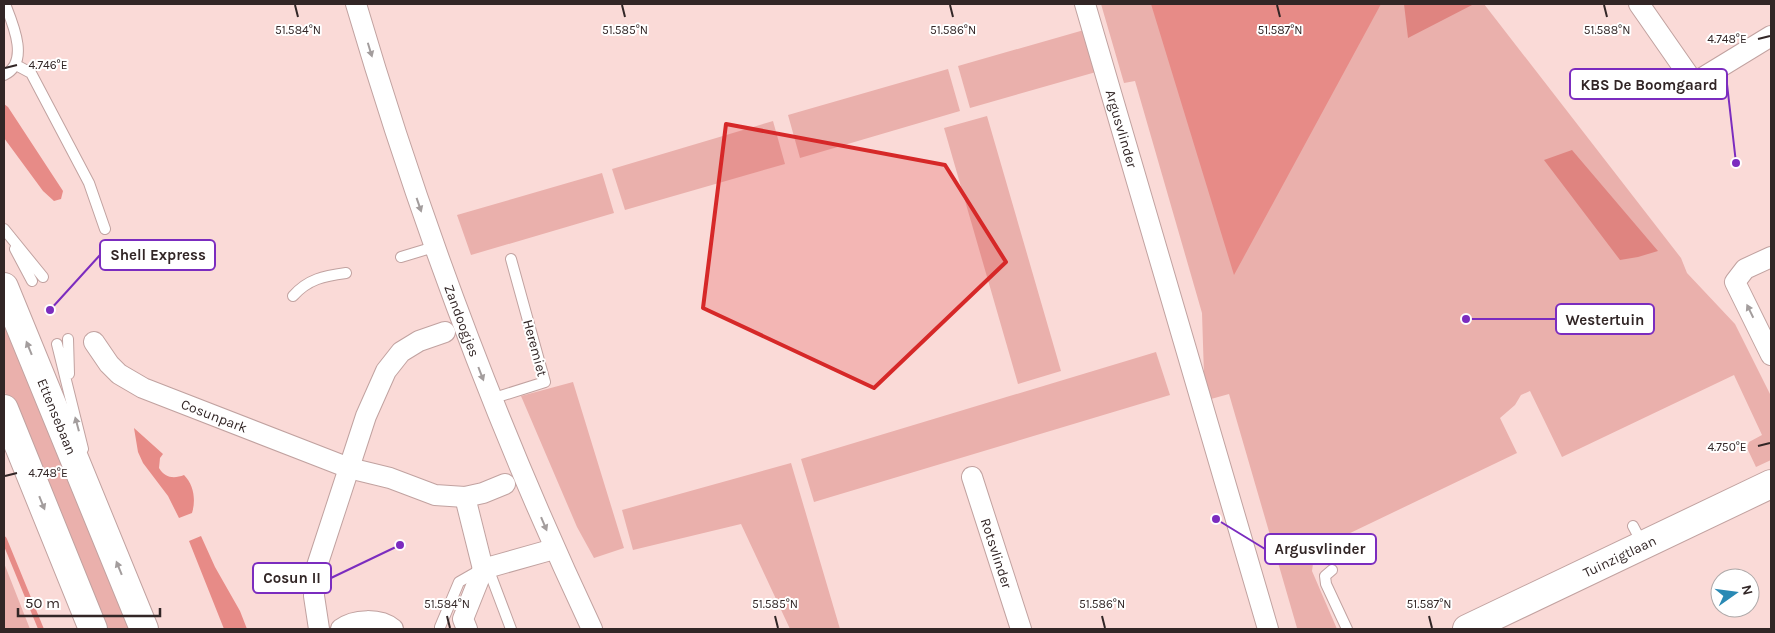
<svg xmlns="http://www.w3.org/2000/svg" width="1775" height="633" viewBox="0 0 1775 633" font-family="Karla,sans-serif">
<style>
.green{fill:#eab0ac}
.forest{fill:#df8480}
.water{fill:#e78b87}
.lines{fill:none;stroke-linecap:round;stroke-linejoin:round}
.stream{stroke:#e78b87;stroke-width:5.5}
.lane-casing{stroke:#c1a2a0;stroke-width:12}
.street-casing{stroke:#c1a2a0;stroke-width:22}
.secondary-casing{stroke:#c1a2a0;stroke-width:30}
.lane{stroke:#fff;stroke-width:10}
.street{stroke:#fff;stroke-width:20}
.secondary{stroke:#fff;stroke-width:28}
.oneway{fill:#a39d9d}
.marked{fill:#d62828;fill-opacity:0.2;stroke:#d62828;stroke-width:4;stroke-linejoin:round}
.ticks{fill:none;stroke:#322626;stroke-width:2}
.labels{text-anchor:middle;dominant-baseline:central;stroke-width:4;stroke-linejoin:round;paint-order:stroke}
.street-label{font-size:14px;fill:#322626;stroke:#fff}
.ticks-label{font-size:12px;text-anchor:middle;fill:#322626;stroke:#fff;stroke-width:4;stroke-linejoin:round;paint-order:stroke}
.leader{fill:none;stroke:#7b2cbf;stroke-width:2}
.callout-dot{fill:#7b2cbf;stroke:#fff;stroke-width:2}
.callout{fill:#fff;stroke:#7b2cbf;stroke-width:2}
.callout-label{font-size:15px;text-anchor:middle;font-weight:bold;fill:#322626}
</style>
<rect width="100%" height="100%" fill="#fadad7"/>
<path class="green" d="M1101,4H1484L1681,258L1687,273L1735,324L1771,396V460L1756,467L1747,448L1749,442L1762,435L1734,375L1562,457L1530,391L1521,395L1515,405L1500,418L1517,453L1321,547L1314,556L1312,571L1337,629H1292L1297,628L1229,394L1211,399L1204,375L1202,313L1135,81L1124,83Z
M1084,30L1096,72L970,108L958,66Z
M948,69L960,111L800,158L788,115Z
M987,116L1061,371L1018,384L944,128Z
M773,121L785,164L625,210L612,169Z
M602,173L614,213L471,255L457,215Z
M4,310L133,629H101L4,390Z
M1156,352L1170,395L814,502L801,459Z
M573,382L624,548L594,558L577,527L521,396Z
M791,463L840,629H790L741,524L633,550L622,510Z
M4,563L30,629H4Z"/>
<path class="forest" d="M1404,4H1474L1408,38Z
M1572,150L1658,251L1638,257L1620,260L1544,160Z"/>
<path class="water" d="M1151,4H1381L1234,275Z
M4,104L8,107L63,191L61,199L54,201L43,191L4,138Z
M134,428L163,454L160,458L159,468C165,478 174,479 184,475C194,485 196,500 192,513L179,518L168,496L143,463L138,452Z
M201,536L215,567L240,611L247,629H224L189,541Z"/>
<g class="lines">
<path class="stream" d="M4,539L41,629"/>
<g class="lane-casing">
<path id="lane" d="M16,65L31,73L89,183L105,229
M4,75C30,63 13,24 5,4
M4,229L43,277
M15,249L32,281
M401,257L434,247
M293,296C308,279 324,276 346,273
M68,339L69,374
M57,344L83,449
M491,399L545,382L511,259
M1633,526L1643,545
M488,568L511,629
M1332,570L1325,576L1326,584L1347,629
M440,627L459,582L480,570"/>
</g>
<g class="street-casing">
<g id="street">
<path id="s1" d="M356,4C419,218 497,427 592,629"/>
<path id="s2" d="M1085,4L1268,629"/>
<path d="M1639,4L1694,83L1771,36"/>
<path d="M1771,257L1745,269L1735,282L1771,355"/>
<path id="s3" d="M94,342L109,364L119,374L143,388L349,468L390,478L435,495L465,497L483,493L505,484"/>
<path id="s4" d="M972,477L1021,629"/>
<path d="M465,497L483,569"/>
<path d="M319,629L314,596L315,572L366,416L386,371L401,352L419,341L445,332"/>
<path d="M341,629C354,619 380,618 393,629"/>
<path d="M467,629L463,619L483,569L554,549"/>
</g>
</g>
<g class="secondary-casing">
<g id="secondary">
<path id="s5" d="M4,287L144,629"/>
<path d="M4,409L93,629"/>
<path id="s6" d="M1467,629L1771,484"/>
</g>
</g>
<use href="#lane" class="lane"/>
<use href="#street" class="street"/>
<use href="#secondary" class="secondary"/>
</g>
<defs><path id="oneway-solid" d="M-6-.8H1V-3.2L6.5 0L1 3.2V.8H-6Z" transform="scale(1.25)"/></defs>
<g class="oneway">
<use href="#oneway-solid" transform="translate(370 50) rotate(73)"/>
<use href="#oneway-solid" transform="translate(419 205) rotate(71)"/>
<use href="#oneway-solid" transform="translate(1750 311) rotate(-116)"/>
<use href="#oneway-solid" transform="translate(29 348) rotate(-112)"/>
<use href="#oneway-solid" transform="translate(481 374) rotate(69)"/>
<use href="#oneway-solid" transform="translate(77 424) rotate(-105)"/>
<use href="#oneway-solid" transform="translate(42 503) rotate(68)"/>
<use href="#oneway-solid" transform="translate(544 524) rotate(67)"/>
<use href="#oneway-solid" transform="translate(119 568) rotate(-112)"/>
</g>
<path class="marked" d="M726,124L945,165L1006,262L874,388L703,308Z"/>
<path class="ticks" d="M295,5L298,17M622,5L625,17M950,5L953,17M1277,5L1280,17M1604,5L1607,17M1758,39L1770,36M5,68L17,65M1758,446L1770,443M5,476L17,473M447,616L450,628M775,616L778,628M1102,616L1105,628M1429,616L1432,628"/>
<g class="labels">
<g class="street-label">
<text stroke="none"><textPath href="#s2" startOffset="130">Argusvlinder</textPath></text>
<text stroke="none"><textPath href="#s1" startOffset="334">Zandoogjes</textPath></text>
<text transform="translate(535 348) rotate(75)">Heremiet</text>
<text stroke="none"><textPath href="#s5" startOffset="140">Ettensebaan</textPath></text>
<text stroke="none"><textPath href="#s3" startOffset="145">Cosunpark</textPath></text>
<text stroke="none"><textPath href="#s4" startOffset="80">Rotsvlinder</textPath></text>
<text stroke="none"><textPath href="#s6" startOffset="169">Tuinzigtlaan</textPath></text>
</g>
</g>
<g class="ticks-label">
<text x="298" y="34">51.584°N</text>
<text x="625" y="34">51.585°N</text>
<text x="953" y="34">51.586°N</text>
<text x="1607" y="34">51.588°N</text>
<text x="1280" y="34">51.587°N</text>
<text x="1727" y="43">4.748°E</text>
<text x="48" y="69">4.746°E</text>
<text x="1727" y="451">4.750°E</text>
<text x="48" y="477">4.748°E</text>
<text x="447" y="608">51.584°N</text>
<text x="775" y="608">51.585°N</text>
<text x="1102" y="608">51.586°N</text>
<text x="1429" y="608">51.587°N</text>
</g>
<path class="leader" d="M1736 163L1727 84M50 310L100 255M1466 319L1556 319M1216 519L1265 549M400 545L331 578"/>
<g class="callout-dot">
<circle cx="1736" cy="163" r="5"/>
<circle cx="50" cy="310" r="5"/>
<circle cx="1466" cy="319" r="5"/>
<circle cx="1216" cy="519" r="5"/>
<circle cx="400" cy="545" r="5"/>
</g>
<g class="callout">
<rect x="1570" y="69" width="157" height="30" rx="5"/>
<rect x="100" y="240" width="115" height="30" rx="5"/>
<rect x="1556" y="304" width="98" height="30" rx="5"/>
<rect x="1265" y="534" width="111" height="30" rx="5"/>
<rect x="253" y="563" width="78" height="30" rx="5"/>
</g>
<g class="callout-label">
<text x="1649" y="90">KBS De Boomgaard</text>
<text x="158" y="260">Shell Express</text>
<text x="1605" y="325">Westertuin</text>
<text x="1320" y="554">Argusvlinder</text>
<text x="292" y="583">Cosun II</text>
</g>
<rect width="1775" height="633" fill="none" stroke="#322626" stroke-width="10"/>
<g transform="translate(1735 593) rotate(76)"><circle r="24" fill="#ffffff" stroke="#ada8a8"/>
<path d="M0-4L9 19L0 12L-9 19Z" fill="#2989b4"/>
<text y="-8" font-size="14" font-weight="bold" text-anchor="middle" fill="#322626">N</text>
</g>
<path d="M18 608v8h142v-8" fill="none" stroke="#322626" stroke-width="2.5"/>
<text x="25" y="608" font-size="15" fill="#322626" stroke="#ffffff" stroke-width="4" paint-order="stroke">50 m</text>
</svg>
